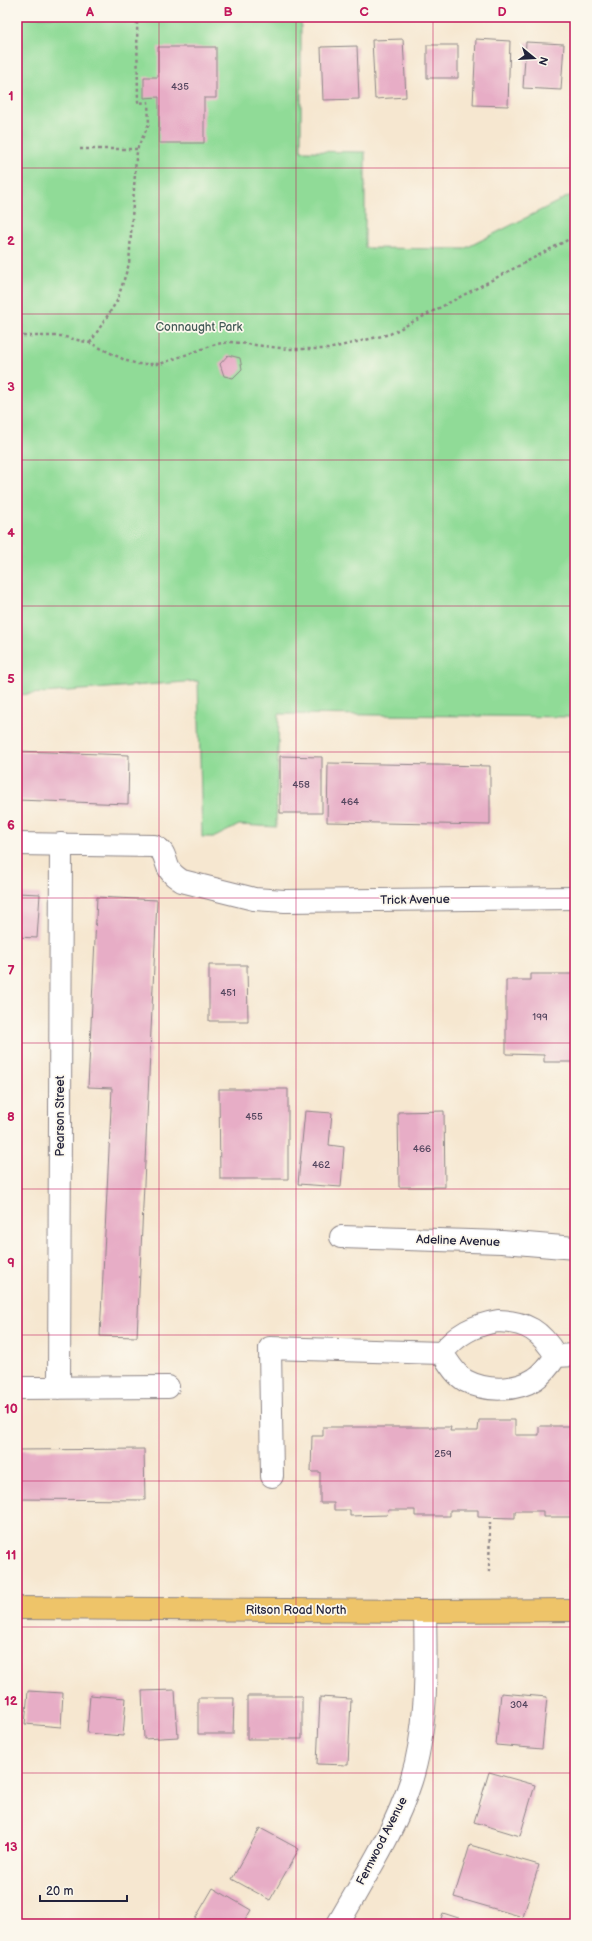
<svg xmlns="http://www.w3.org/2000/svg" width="592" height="1941" viewBox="0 0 592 1941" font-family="'Balsamiq Sans',sans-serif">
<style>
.green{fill:#90db97;stroke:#597e69}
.building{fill:#e7adc6}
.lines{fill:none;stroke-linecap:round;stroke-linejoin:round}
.minor-casing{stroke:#8c8486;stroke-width:24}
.major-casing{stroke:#8c8486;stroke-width:24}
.path{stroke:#8c8486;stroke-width:2.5;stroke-dasharray:3 3;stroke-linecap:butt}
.minor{stroke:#fff;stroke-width:22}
.major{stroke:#eec469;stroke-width:22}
.grid{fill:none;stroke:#c2185b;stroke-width:1;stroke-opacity:0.55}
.labels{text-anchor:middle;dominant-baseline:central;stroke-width:3.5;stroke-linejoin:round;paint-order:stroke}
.number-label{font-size:10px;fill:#53455e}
.park-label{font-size:12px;fill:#435a57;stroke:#fbf7ec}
.street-label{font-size:12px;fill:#22223b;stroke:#fbf7ec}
.neatline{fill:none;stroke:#c2185b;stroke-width:1.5}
.grid-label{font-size:13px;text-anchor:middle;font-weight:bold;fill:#c2185b}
</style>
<rect width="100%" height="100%" fill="#fbf7ec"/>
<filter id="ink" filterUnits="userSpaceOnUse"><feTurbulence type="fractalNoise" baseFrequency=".025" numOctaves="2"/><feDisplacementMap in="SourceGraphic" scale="8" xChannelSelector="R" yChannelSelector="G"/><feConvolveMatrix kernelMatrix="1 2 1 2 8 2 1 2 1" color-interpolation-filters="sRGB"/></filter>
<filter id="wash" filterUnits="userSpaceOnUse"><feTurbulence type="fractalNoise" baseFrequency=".012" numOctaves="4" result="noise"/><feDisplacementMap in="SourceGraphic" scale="16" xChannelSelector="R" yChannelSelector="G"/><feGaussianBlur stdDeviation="0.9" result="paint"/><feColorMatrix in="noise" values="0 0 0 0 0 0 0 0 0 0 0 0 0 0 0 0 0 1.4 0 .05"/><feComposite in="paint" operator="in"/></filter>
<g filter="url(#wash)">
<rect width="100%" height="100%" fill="#f6e7d0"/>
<path class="green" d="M17,17H301V151L365,152V248L464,249L575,193V717L279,714L276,827L239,825L215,837H202L198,681L17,695Z"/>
<g id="blocks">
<path class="building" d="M403,39L406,97L375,99L372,40Z
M476,39L510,41L508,106L473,105Z
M526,42L564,44L561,90L523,88Z
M427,45H458V78H427Z
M357,46L359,99L323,100L321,47Z
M158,47H216V98H204V143H159V97L144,98V77H158Z
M228,355L240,358L242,369L233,378L224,376L220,364Z
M17,751L129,755L128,804L17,800Z
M280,756L322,757V813H280Z
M328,763L490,766V825L327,822Z
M17,893L40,894L37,938L17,937Z
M97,897L157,900L137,1337L100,1336L112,1088L88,1087Z
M209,965H247L248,1021H209Z
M531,974H575V1062H544V1055L506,1054V980H531Z
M219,1089H288V1179H220Z
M305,1111L332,1113L329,1145L344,1147L341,1187L298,1184Z
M444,1111L445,1187H399L398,1112Z
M479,1420H515V1435H539V1426H575V1517H543V1511H515V1518L478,1517V1510H450V1516H415V1510H388L387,1515L350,1516V1510H334V1503H320V1472H311L312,1436H323V1427H451L450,1431H478Z
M144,1449L145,1500L17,1499V1450Z
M175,1690L178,1737L144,1739L142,1691Z
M28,1691L63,1693L61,1727L25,1724Z
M501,1693L547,1697L542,1749L496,1745Z
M90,1695L126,1698L123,1736L87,1733Z
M247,1696H302V1739H247Z
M320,1697L351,1699L348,1765L317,1764Z
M198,1698H234L233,1734H198Z
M489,1772L535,1785L520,1836L474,1822Z
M260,1828L299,1849L270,1900L232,1879Z
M470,1845L539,1865L523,1917L454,1897Z
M213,1888L251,1910L243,1924H192Z
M443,1913L477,1924H439Z"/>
</g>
</g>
<g filter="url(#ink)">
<use href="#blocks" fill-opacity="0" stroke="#8c8486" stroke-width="1"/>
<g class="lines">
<g class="minor-casing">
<path id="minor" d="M17,844L154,846C165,851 164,857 168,867C171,874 176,877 182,881L254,899L285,901L575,898
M341,1237L502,1242L575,1248
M498,1321C527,1322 541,1331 556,1356C550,1365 544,1373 535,1379C516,1391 487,1392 466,1381C455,1375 449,1363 442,1353C457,1334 474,1325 498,1321Z
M556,1356L575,1355
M17,1388L168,1387
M59,1388L61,844
M272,1476L270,1348L442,1353
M338,1924C364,1878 395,1831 411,1781C428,1727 426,1667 425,1611"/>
</g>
<g class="major-casing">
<path id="major" d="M17,1608L425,1611L575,1610"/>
</g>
<path class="path" d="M80,149H138
M17,336H61L90,343L127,361L138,364H160L216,344L231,342L288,349H328L390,334L575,236
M90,343L117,301L129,264L136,158L138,147L149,124L148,102L138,103L137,17
M489,1572L490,1522"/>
<use href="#minor" class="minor"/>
<use href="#major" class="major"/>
</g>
</g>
<path class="grid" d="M159,17V1924M296,17V1924M433,17V1924M17,168H575M17,314H575M17,460H575M17,606H575M17,752H575M17,898H575M17,1043H575M17,1189H575M17,1335H575M17,1481H575M17,1627H575M17,1773H575"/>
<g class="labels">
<g class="number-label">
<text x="180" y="87">435</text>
<text x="301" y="785">458</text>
<text x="350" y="802">464</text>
<text x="228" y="993">451</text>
<text x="540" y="1017">199</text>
<text x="254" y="1117">455</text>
<text x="422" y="1149">466</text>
<text x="321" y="1165">462</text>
<text x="443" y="1454">259</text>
<text x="519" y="1705">304</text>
</g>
<g class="park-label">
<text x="199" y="327">Connaught Park</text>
</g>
<g class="street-label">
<text transform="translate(415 900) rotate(-1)">Trick Avenue</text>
<text transform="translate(60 1116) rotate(-90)">Pearson Street</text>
<text transform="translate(458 1241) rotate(2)">Adeline Avenue</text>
<text x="296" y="1610">Ritson Road North</text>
<text transform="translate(382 1841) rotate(-63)">Fernwood Avenue</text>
</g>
</g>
<rect width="592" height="1941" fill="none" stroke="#fbf7ec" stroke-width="44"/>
<g transform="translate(534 58) rotate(108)" stroke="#fbf7ec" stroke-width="3" paint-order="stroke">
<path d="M0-3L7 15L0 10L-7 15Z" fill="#22223b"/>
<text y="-6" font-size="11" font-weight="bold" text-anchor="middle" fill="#22223b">N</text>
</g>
<path d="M40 1895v6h87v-6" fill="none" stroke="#22223b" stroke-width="2"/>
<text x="46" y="1895" font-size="12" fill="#22223b" stroke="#fbf7ec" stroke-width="3" paint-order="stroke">20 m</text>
<rect x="22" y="22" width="548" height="1897" class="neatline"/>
<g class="grid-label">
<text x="90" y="16">A</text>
<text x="228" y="16">B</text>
<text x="364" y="16">C</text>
<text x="502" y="16">D</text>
<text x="11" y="100">1</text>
<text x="11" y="245">2</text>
<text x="11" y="391">3</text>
<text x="11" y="537">4</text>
<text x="11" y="683">5</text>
<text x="11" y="829">6</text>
<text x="11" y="975">7</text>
<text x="11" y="1121">8</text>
<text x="11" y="1267">9</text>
<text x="11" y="1413">10</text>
<text x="11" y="1559">11</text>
<text x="11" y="1705">12</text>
<text x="11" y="1851">13</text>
</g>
</svg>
